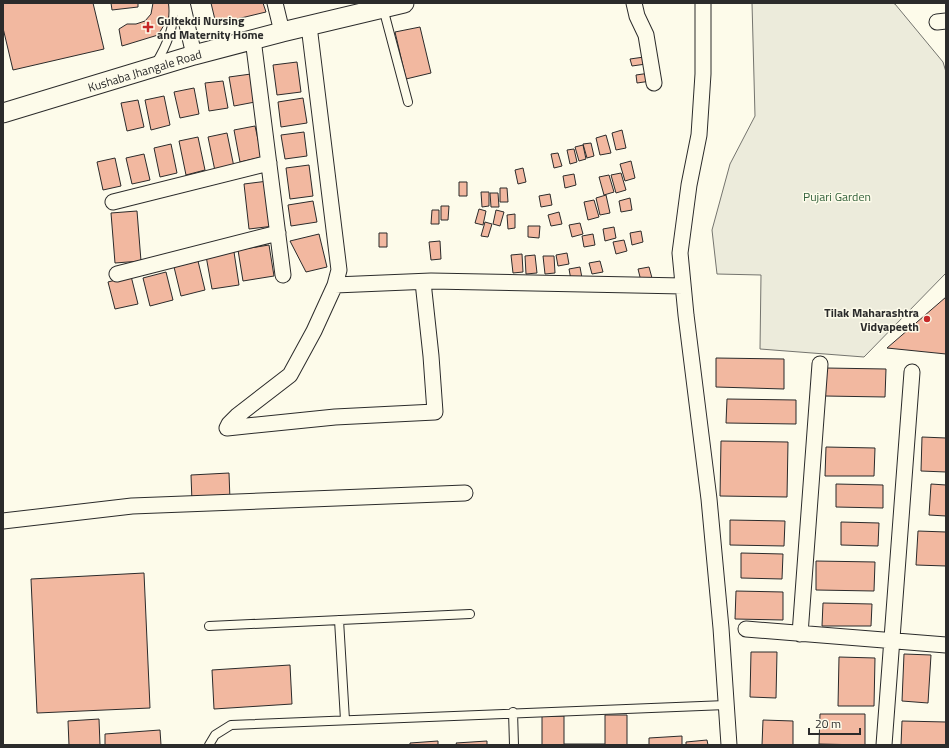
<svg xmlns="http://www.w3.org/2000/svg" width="949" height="748" viewBox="0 0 949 748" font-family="'Titillium Web',sans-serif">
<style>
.green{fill:#ecebdb;stroke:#74746e}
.building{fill:#f2b8a0;stroke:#2b2b2b}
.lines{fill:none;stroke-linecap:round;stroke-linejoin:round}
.service-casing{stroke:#2b2b2b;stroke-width:10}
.minor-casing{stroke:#2b2b2b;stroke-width:17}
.tertiary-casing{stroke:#2b2b2b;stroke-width:21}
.service{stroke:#fdfbea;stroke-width:8}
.minor{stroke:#fdfbea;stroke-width:15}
.tertiary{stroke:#fdfbea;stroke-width:19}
.poi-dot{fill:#c62828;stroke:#fdfbea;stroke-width:1.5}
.labels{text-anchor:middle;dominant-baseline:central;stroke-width:3;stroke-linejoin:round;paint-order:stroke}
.poi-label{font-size:12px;font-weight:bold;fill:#2b2b2b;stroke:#fdfbea;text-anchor:start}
.street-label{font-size:12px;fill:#2b2b2b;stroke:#fdfbea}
.park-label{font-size:12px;fill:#34623c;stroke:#fdfbea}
</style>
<rect width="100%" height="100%" fill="#fdfbea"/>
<path class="green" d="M752,3H892L895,4L943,62L946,72V273L864,357L760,349L761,275L717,274L712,230L730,164L755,116Z"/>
<path class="building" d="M3,3H93L104,49L13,70L3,28Z
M111,3H138V7L112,10Z
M153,3H169L170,15L158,35L122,46L119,29L127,24H136L145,21L151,14Z
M211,3H263L266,12L216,24Z
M420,27L431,73L406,79L395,32Z
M644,57L646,64L632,66L630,59Z
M297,62L301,92L277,95L273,65Z
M650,73L651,81L637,83L636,75Z
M251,74L255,102L234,106L229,77Z
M223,81L228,108L209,111L205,83Z
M194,88L199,114L180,118L174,92Z
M164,96L170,125L151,130L145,100Z
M303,98L307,123L281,127L278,102Z
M138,100L144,127L127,131L121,103Z
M255,126L262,157L240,162L234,130Z
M622,130L626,148L616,150L612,133Z
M304,132L307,156L285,159L281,135Z
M227,133L234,167L215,171L208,137Z
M606,135L611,153L600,155L596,138Z
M198,137L205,170L186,175L179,141Z
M591,143L594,156L587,158L583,144Z
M171,144L177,173L160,177L154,148Z
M583,145L586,159L579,161L575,147Z
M574,149L577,162L570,164L567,150Z
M558,153L562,166L554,168L551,154Z
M144,154L150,180L132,184L126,158Z
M115,158L121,186L103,190L97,162Z
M631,161L635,178L625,181L620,164Z
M309,165L313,196L290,199L286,168Z
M523,168L526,182L518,184L515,170Z
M621,173L626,190L616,193L611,175Z
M574,174L576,185L565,188L563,176Z
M609,175L614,192L604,195L599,177Z
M268,181L274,226L249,229L244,184Z
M459,182H467V196H459Z
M500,188H507L508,202H500Z
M481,192H489V206L482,207Z
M490,193H498L499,207H491Z
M550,194L552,205L541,207L539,196Z
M606,195L610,213L600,215L596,198Z
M630,198L632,210L621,212L619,201Z
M594,200L599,217L588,220L584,202Z
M313,201L317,222L291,226L288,205Z
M441,206H449L448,220H441Z
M479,209L486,211L483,225L475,223Z
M432,210H439V224H431Z
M496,210L504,212L500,226L493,224Z
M137,211L141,261L115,263L111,213Z
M559,212L562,224L551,226L548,215Z
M515,214V228L508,229L507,215Z
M485,222L492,224L488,237L481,236Z
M580,223L583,234L572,237L569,225Z
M528,226H540L539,238L528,237Z
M614,227L616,238L605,241L603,229Z
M641,231L643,242L632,245L630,233Z
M379,233H387V247H379Z
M319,234L327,267L306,272L290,241Z
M593,234L595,245L584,247L582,236Z
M624,240L627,251L616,254L613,242Z
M440,241L441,259L431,260L429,242Z
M269,245L274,276L243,281L238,250Z
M234,252L239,285L212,289L206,256Z
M567,253L569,264L558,266L556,255Z
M522,254L523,272L513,273L511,255Z
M535,255L537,273L526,274L525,256Z
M543,256H554L555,273L545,274Z
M198,261L205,290L181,296L174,267Z
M600,261L603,272L592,274L589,263Z
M580,267L582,278L571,280L569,269Z
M649,267L652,278L641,281L638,269Z
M166,272L173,300L150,306L143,278Z
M131,276L138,304L115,309L108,282Z
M946,297V354L887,348Z
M716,358L784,359V389L716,387Z
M826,368L886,369L885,397L825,396Z
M727,399L796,400V424L726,423Z
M922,437L946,438V472L921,471Z
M721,441L788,442L787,497L720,496Z
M826,447L875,448L874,476H825Z
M229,473L230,500L192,502L191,475Z
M836,484L883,485V508L836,507Z
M931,484L946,485V516L929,515Z
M730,520L785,521L784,546L730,545Z
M841,522L879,523L878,546L841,545Z
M918,531L946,532V566L916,565Z
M741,553L783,554L782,579L741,578Z
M816,561L875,562L874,591L816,590Z
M144,573L150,708L37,713L31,579Z
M736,591L783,592V620L735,619Z
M823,603L872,604L871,626H822Z
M751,652H777L776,698L750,697Z
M904,654L931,655L928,703L902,701Z
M839,657L875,658L874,706H838Z
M290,665L292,704L214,709L212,670Z
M820,714H865V745L819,744Z
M605,715H627V745H542V716H564V744H605Z
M99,719L100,745H69L68,721Z
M763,720L793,721V745H762Z
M902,721L946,722V745H901Z
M160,730L161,745H105V734Z
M682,736V745H649V738Z
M707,740L708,745H686V742Z
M438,741V745H410V743Z
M487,741V745H457L456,743Z"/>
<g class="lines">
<g class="service-casing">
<path id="service" d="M383,8L408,102
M156,63C167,45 176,25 173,3
M339,620L345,720
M209,626L470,614
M513,712L514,745
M209,745L215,735L231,725L726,705"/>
</g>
<g class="minor-casing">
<path id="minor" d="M182,3L194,55
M275,3L282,32
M634,3L637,16L646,35L654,83
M703,3V74L699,135L689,185L680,253L686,315L709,499L721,628L729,745
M937,22L946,21
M309,26L339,270L335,285L431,281L683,286
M253,39L283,275
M113,202L269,163
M117,274L278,233
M335,285L314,331L290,375L237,416L229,424L227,428L335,417L435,412L431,356L423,282
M3,521L132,506L465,493
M746,629L946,645
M800,634L820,364
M884,745L912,372"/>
</g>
<g class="tertiary-casing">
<g id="tertiary">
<path id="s1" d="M3,113L194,55L282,32L404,3"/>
</g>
</g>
<use href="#service" class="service"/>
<use href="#minor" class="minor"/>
<use href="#tertiary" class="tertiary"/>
</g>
<g class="poi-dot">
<path d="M146 21h4v4h4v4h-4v4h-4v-4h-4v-4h4z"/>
<circle cx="927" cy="319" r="4"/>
</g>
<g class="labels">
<g class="poi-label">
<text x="157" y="20">Gultekdi Nursing<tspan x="157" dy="14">and Maternity Home</tspan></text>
<text x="919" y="312" text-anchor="end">Tilak Maharashtra<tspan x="919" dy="14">Vidyapeeth</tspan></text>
</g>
<g class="street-label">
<text stroke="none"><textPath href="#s1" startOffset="148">Kushaba Jhangale Road</textPath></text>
</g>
<g class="park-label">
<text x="837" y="196">Pujari Garden</text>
</g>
</g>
<rect width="949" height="748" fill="none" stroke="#2b2b2b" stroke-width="8"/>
<path d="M809 728v6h51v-6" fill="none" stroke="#2b2b2b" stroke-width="2"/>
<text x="815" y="728" font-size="12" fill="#2b2b2b" stroke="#fdfbea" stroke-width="3" paint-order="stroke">20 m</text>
</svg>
